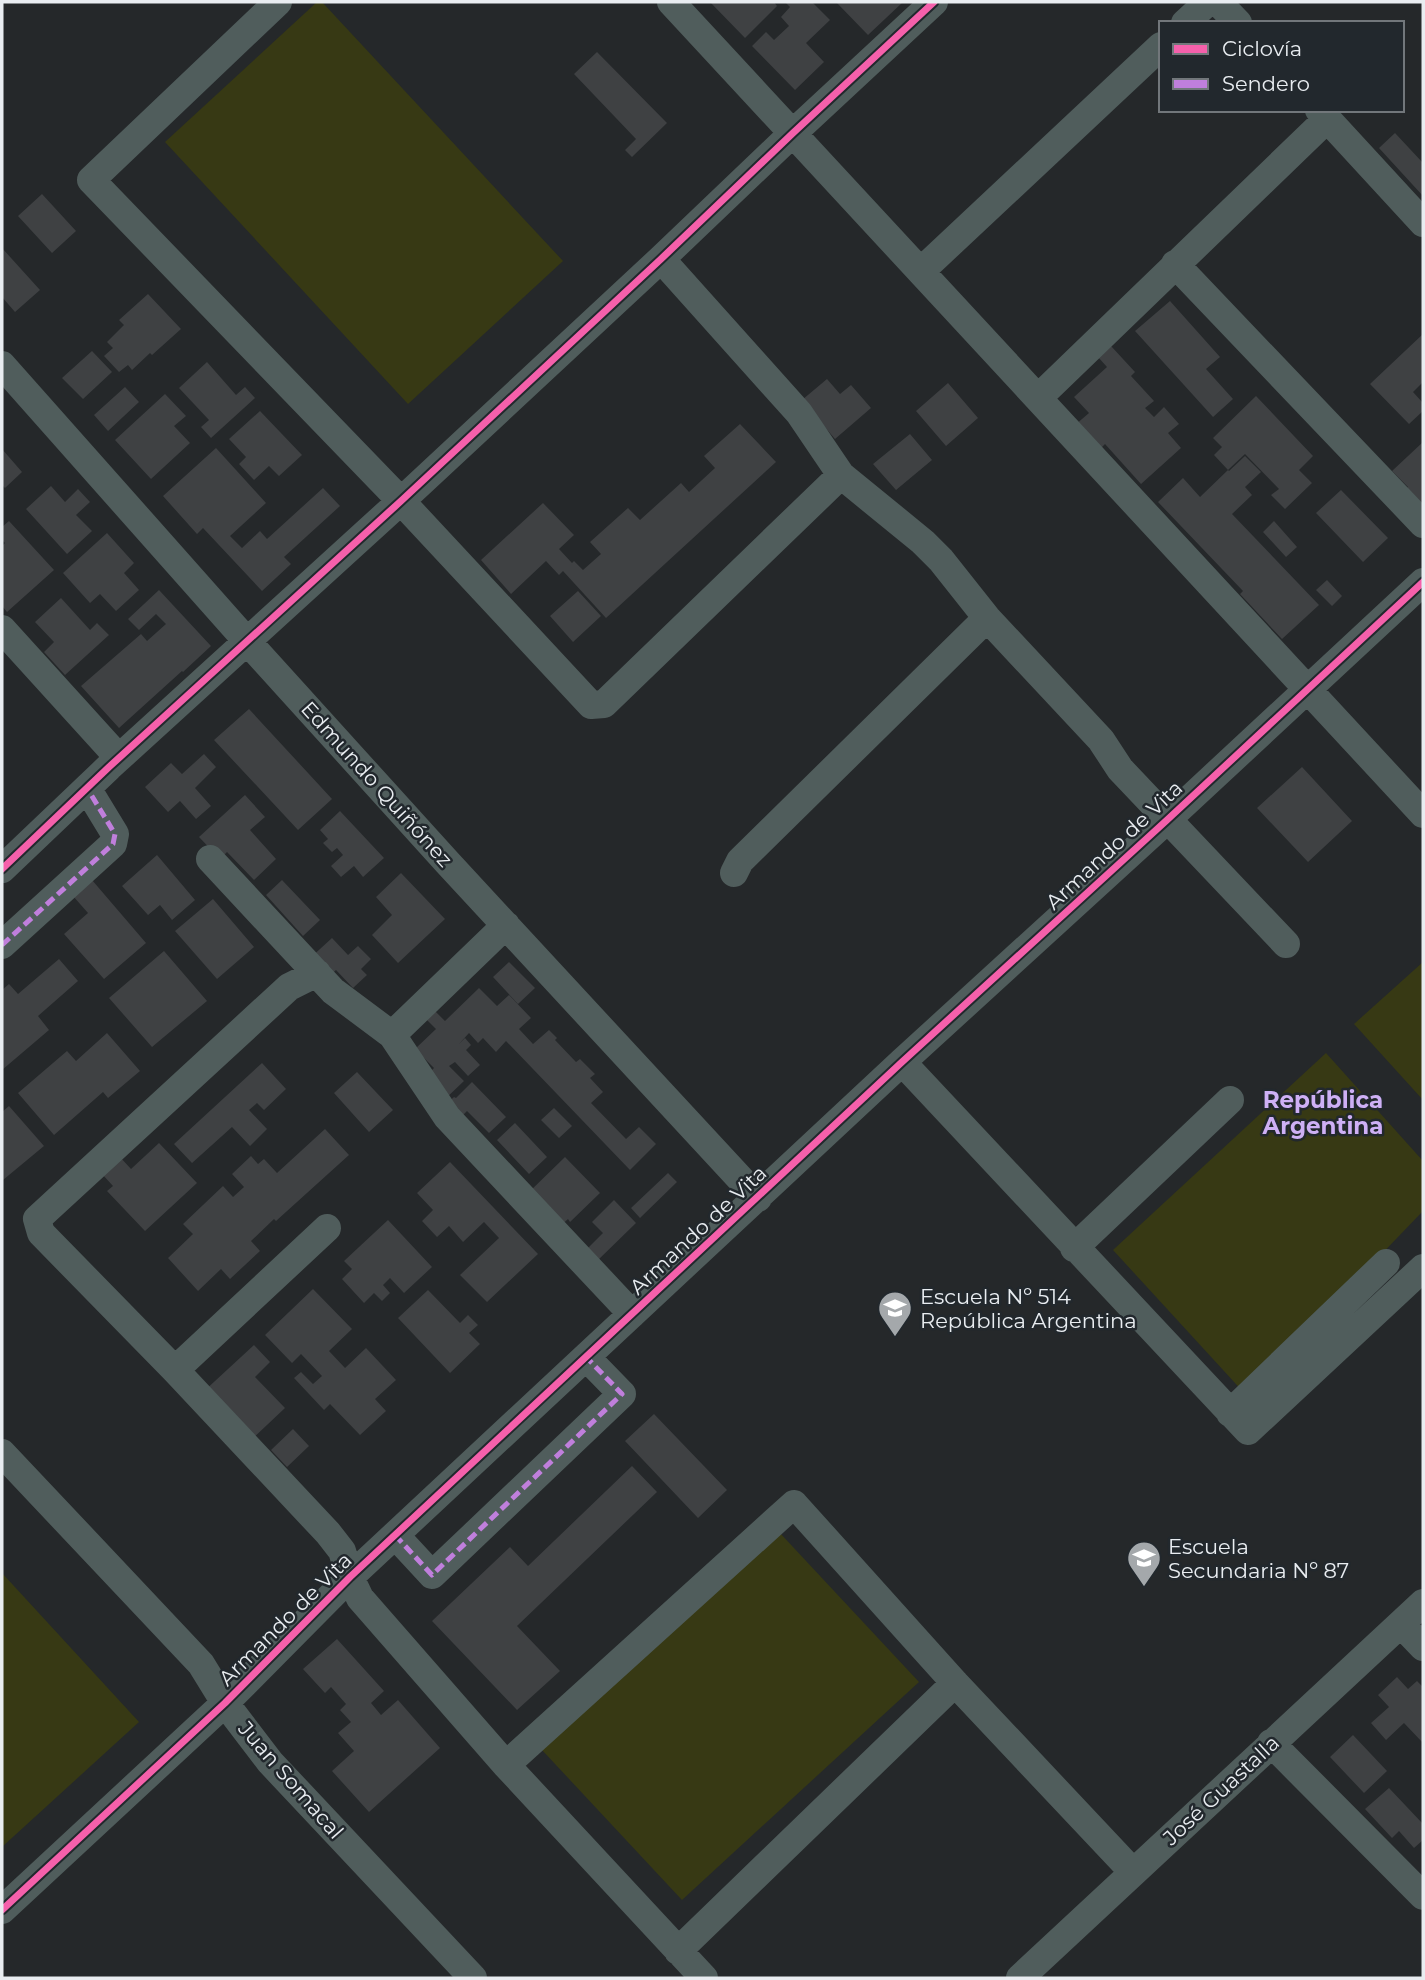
<svg xmlns="http://www.w3.org/2000/svg" width="1425" height="1980" viewBox="0 0 1425 1980" font-family="Montserrat,sans-serif">
<style>
.green{fill:#373914}
.building{fill:#3f4143}
.lines{fill:none;stroke-linecap:round;stroke-linejoin:round}
.minor{stroke:#505d5c;stroke-width:28}
.quiet{stroke:#c07fdc;stroke-width:5;stroke-dasharray:10 5;stroke-linecap:butt}
.cycleway-casing{stroke:#22282d;stroke-width:11}
.cycleway{stroke:#f560ab;stroke-width:7}
.labels{text-anchor:middle;dominant-baseline:central;stroke-width:5;stroke-linejoin:round;paint-order:stroke}
.street-label{font-size:21px;fill:#e9edf1;stroke:#22282d}
.poi-label{font-size:21px;fill:#e9edf1;stroke:#22282d;text-anchor:start}
.neighbourhood-label{font-size:23px;font-weight:bold;fill:#ceb0f5;stroke:#22282d}
</style>
<rect width="100%" height="100%" fill="#25282a"/>
<path class="green" d="M317,2H322L563,261L408,404L165,142Z
M1423,962V1100L1354,1024Z
M1326,1053L1423,1161V1211L1246,1395L1113,1250Z
M779,1532L919,1682L682,1900L542,1750Z
M2,1573L139,1722L2,1847Z"/>
<path class="building" d="M710,2H774L777,6L745,38Z
M785,2H812L830,20L806,43L824,62L795,90L752,46L766,32L774,40L789,26L781,17L790,7Z
M836,2H903L868,35Z
M597,52L667,123L632,157L625,150L636,139L574,74Z
M1395,133L1423,163V196L1379,148Z
M42,194L76,231L52,253L18,216Z
M2,248L40,290L15,312L2,297Z
M148,294L181,329L152,355L150,353L132,370L128,365L119,372L104,356L113,348L107,342L124,325L119,320Z
M1170,301L1220,357L1206,369L1233,399L1213,417L1135,331Z
M1423,334V382L1413,392L1423,403V411L1409,424L1370,384Z
M1111,346L1135,372L1131,376L1154,401L1145,408L1154,417L1164,407L1179,424L1168,433L1181,448L1141,484L1105,444L1098,451L1075,425L1089,413L1074,397L1107,367L1098,357Z
M92,351L112,372L83,399L62,378Z
M207,362L236,395L245,387L255,398L211,438L201,427L209,420L179,388Z
M827,379L840,394L851,385L871,408L835,439L802,400Z
M948,383L978,418L946,446L916,411Z
M125,387L139,402L108,431L94,415Z
M165,394L186,416L174,426L190,443L151,479L115,440Z
M1256,396L1313,456L1299,470L1312,483L1285,509L1271,495L1279,489L1245,454L1228,470L1229,471L1245,456L1261,472L1245,487L1252,495L1232,514L1319,605L1282,639L1240,594L1243,591L1158,502L1183,478L1200,497L1228,470L1214,455L1222,447L1213,438Z
M260,411L302,455L279,476L269,466L254,480L239,464L246,457L229,439Z
M740,424L776,462L606,618L563,571L559,575L546,561L511,594L481,560L543,503L574,535L559,549L572,563L574,561L583,570L601,554L590,542L628,508L640,520L681,483L689,492L715,468L704,456Z
M910,434L932,460L896,490L873,464Z
M1423,442V513L1403,492L1408,487L1392,471Z
M216,448L266,503L230,536L242,548L260,531L267,539L323,488L340,506L284,557L291,564L262,591L203,528L197,534L163,496Z
M2,449L22,472L5,488L2,485Z
M51,486L65,502L78,489L90,502L76,515L92,531L67,554L26,509Z
M1341,490L1388,538L1363,562L1316,513Z
M9,521L54,570L7,612L2,606V546L5,543L2,540V527Z
M1274,521L1297,547L1286,557L1263,532Z
M107,533L134,563L124,573L139,590L116,611L100,594L90,603L63,573Z
M1327,580L1342,596L1332,606L1316,590Z
M159,590L211,646L183,672L182,671L119,728L81,686L141,634L147,641L166,624L156,614L139,630L128,619Z
M578,591L601,616L573,642L550,616Z
M61,598L90,630L97,623L109,635L65,675L44,652L54,642L35,622Z
M249,709L332,799L298,830L214,740Z
M204,754L216,767L195,788L211,806L196,819L180,801L168,812L145,787L171,763L182,774Z
M1302,767L1352,821L1308,862L1257,808Z
M245,795L265,817L250,830L276,859L254,880L227,852L220,859L199,837Z
M340,811L384,858L363,877L354,866L341,877L331,866L343,855L337,848L332,852L323,843L328,839L320,830Z
M157,855L195,900L172,920L160,905L148,915L122,886Z
M401,873L445,919L398,963L372,935L392,915L376,897Z
M92,880L146,943L104,979L64,934L88,913L73,896Z
M282,880L320,920L303,936L266,895Z
M213,899L254,947L217,979L175,931Z
M332,938L348,955L358,946L371,959L361,969L367,975L353,988L336,970L326,979L308,960Z
M164,951L207,1001L152,1047L109,998Z
M59,959L78,981L38,1016L49,1030L2,1070V990L9,984L18,994Z
M509,962L535,988L518,1004L493,977Z
M479,988L497,1006L509,995L531,1018L519,1029L533,1044L549,1030L557,1038L555,1040L576,1062L580,1059L595,1074L590,1078L603,1092L591,1103L626,1139L639,1127L656,1144L630,1170L506,1041L496,1052L483,1038L478,1043L469,1033L459,1044L465,1038L471,1045L466,1050L480,1065L468,1076L455,1062L449,1066L464,1081L443,1101L425,1077L434,1068L415,1049L436,1029L418,1011L427,1003L445,1021Z
M107,1033L140,1071L108,1098L103,1092L54,1135L18,1093L67,1051L76,1061Z
M262,1063L286,1089L264,1110L257,1103L249,1110L267,1129L250,1146L232,1127L192,1163L174,1144Z
M357,1072L393,1110L369,1132L334,1093Z
M472,1082L506,1117L489,1133L467,1111L457,1121L443,1107L454,1097L456,1098Z
M9,1106L44,1146L3,1180L2,1179V1112Z
M554,1108L572,1126L559,1138L541,1120Z
M515,1123L547,1157L529,1174L497,1140Z
M325,1129L349,1155L276,1221L274,1219L251,1241L260,1251L230,1279L221,1269L198,1291L168,1258L193,1234L183,1224L223,1186L233,1197L244,1187L232,1174L251,1156L258,1164L264,1159L277,1173Z
M159,1143L197,1183L145,1231L107,1191L113,1186L102,1174L120,1157L131,1169Z
M565,1157L600,1193L570,1222L568,1219L557,1229L525,1196Z
M450,1162L538,1254L487,1302L460,1275L499,1238L484,1222L463,1242L449,1226L437,1237L422,1221L433,1210L417,1193Z
M668,1173L677,1182L640,1218L631,1208Z
M614,1200L636,1223L596,1262L585,1251L603,1233L592,1222Z
M388,1220L432,1267L404,1293L390,1278L383,1285L390,1293L382,1301L374,1293L364,1303L342,1279L352,1269L344,1261Z
M313,1289L352,1329L329,1351L345,1368L366,1348L396,1380L375,1399L386,1411L360,1435L330,1404L324,1410L294,1378L301,1372L313,1384L322,1376L301,1354L292,1363L265,1335Z
M428,1290L460,1323L468,1315L478,1325L469,1333L480,1344L450,1373L398,1318Z
M254,1345L270,1362L255,1377L285,1408L249,1442L202,1393Z
M654,1414L727,1490L698,1518L625,1441Z
M293,1429L309,1446L287,1467L271,1450Z
M632,1466L657,1492L517,1626L560,1671L517,1710L432,1621L510,1547L528,1566Z
M337,1639L384,1691L371,1703L381,1715L398,1700L440,1748L369,1812L332,1771L354,1751L338,1733L351,1722L340,1710L346,1704L331,1687L325,1693L303,1669Z
M1397,1677L1408,1689L1417,1681L1423,1687V1743L1404,1723L1386,1740L1371,1723L1389,1707L1378,1695Z
M1353,1735L1387,1771L1364,1793L1330,1757Z
M1389,1788L1423,1824V1840L1414,1848L1399,1831L1392,1838L1365,1809Z"/>
<g class="lines">
<path class="minor" d="M278,2L91,180L401,501L591,705L604,704L841,475
M671,2L1423,814
M1218,2L1238,23
M1185,23L1208,2
M1319,110L1423,223
M661,259L799,413L841,475L923,542L941,560L987,618L1101,740L1120,769L1286,944
M1175,264L1423,524
M921,271L1161,46
M2,365L246,640L447,862L758,1198
M1038,398L1327,119
M2,629L119,758
M210,859L333,991L392,1035L447,1117L632,1314
M2,869L109,767L401,501L661,259L793,133L934,2
M734,873L740,861L987,618
M2,945L113,844L115,834L87,788
M317,973L289,987L37,1219L41,1233L175,1370L328,1533L342,1551L350,1577L360,1598L506,1765L704,1978
M392,1035L506,925
M902,1062L1248,1431L1423,1268
M1074,1248L1230,1100
M175,1370L327,1228
M1230,1413L1386,1263
M2,1453L201,1664L225,1703L270,1762L473,1978
M395,1535L432,1575L622,1394L586,1357
M1401,1624L1423,1647
M1271,1743L1423,1896
M506,1765L794,1504L955,1683L1133,1872
M2,1910L225,1703L350,1577L902,1062L1167,820L1423,582
M678,1951L955,1683
M1020,1978L1423,1603"/>
<path class="quiet" d="M2,945L113,844L115,834L87,788
M395,1535L432,1575L622,1394L586,1357"/>
<g class="cycleway-casing">
<path id="cycleway" d="M2,869L109,767L401,501L661,259L793,133L934,2
M2,1910L225,1703L350,1577L902,1062L1167,820L1423,582"/>
</g>
<use href="#cycleway" class="cycleway"/>
</g>
<defs>
<g id="school-pin" transform="scale(1.75)"><path d="M0 17L-7.5 6A9.5 9.5 0 1 1 7.5 6Z" fill="#a4a8ab" stroke="#22282d"/><path d="M0-5L7-2L0 1L-7-2ZM-4 1L0 2.5L4 1V4Q0 6-4 4Z" fill="#fff"/></g>
</defs>
<g fill-rule="evenodd">
<use href="#school-pin" x="895" y="1308"/>
<use href="#school-pin" x="1144" y="1558"/>
</g>
<g class="labels">
<g class="street-label">
<text transform="translate(377 784) rotate(48)">Edmundo Quiñónez</text>
<text transform="translate(1114 845) rotate(-43)">Armando de Vita</text>
<text transform="translate(698 1230) rotate(-43)">Armando de Vita</text>
<text transform="translate(285 1619) rotate(-45)">Armando de Vita</text>
<text transform="translate(291 1780) rotate(49)">Juan Somacal</text>
<text transform="translate(1221 1790) rotate(-43)">José Guastalla</text>
</g>
<g class="poi-label">
<text x="920" y="1296">Escuela Nº 514<tspan x="920" dy="24">República Argentina</tspan></text>
<text x="1168" y="1546">Escuela<tspan x="1168" dy="24">Secundaria Nº 87</tspan></text>
</g>
<g class="neighbourhood-label">
<text x="1323" y="1100">República<tspan x="1323" dy="26">Argentina</tspan></text>
</g>
</g>
<rect width="1425" height="1980" fill="none" stroke="#e9edf1" stroke-width="7"/>
<rect x="1159" y="21" width="245" height="91" fill="#22282d" stroke="#72777b" stroke-width="2"/>
<rect x="1173" y="44" width="35" height="10" fill="#f560ab" stroke="#72777b" stroke-width="2"/>
<text x="1222" y="56" font-size="21" fill="#e9edf1">Ciclovía</text>
<rect x="1173" y="79" width="35" height="10" fill="#c07fdc" stroke="#72777b" stroke-width="2"/>
<text x="1222" y="91" font-size="21" fill="#e9edf1">Sendero</text>
</svg>
